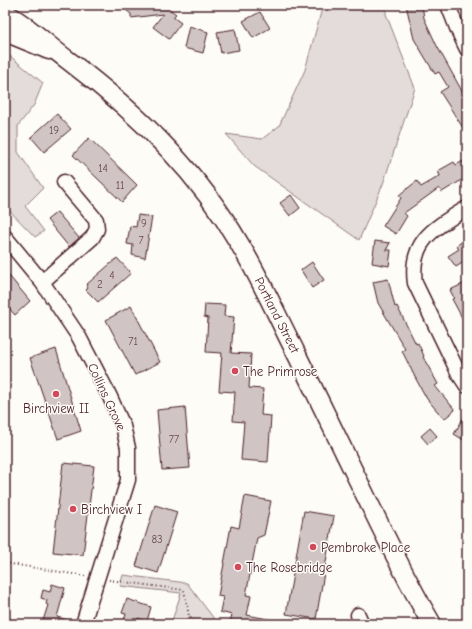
<svg xmlns="http://www.w3.org/2000/svg" width="472" height="629" viewBox="0 0 472 629" font-family="'Comic Neue',sans-serif">
<style>
.green{fill:#e3dcda;stroke:#967e82}
.building{fill:#d0c5c4;stroke:#4a1f2b}
.lines{fill:none;stroke-linecap:round;stroke-linejoin:round}
.minor-casing{stroke:#4a1f2b;stroke-width:17}
.major-casing{stroke:#4a1f2b;stroke-width:21}
.path{stroke:#4a1f2b;stroke-width:2;stroke-dasharray:1 3;stroke-linecap:butt}
.minor{stroke:#fdfcf7;stroke-width:14}
.major{stroke:#fdfcf7;stroke-width:18}
.poi-dot{fill:#d1495b;stroke:#fdfcf7;stroke-width:1.5}
.labels{text-anchor:middle;dominant-baseline:central;stroke-width:3;stroke-linejoin:round;paint-order:stroke}
.number-label{font-size:11px;fill:#6c4851}
.street-label{font-size:13px;fill:#4a1f2b;stroke:#fdfcf7}
.poi-label{font-size:13px;fill:#4a1f2b;stroke:#fdfcf7;text-anchor:start}
</style>
<rect width="100%" height="100%" fill="#fdfcf7"/>
<filter id="ink" filterUnits="userSpaceOnUse"><feTurbulence type="fractalNoise" baseFrequency=".025" numOctaves="2"/><feDisplacementMap in="SourceGraphic" scale="8" xChannelSelector="R" yChannelSelector="G"/><feConvolveMatrix kernelMatrix="1 2 1 2 8 2 1 2 1" color-interpolation-filters="sRGB"/></filter>
<g filter="url(#ink)">
<path class="green" d="M323,5H386V14L415,88L383,184L359,240L254,166L226,134L262,139L279,126L305,70Z
M5,52L43,83L34,105L18,126V152L43,188L25,206L44,231L35,237L5,206Z
M123,575L187,583L218,624H171L181,593L120,586Z"/>
<path class="building" d="M124,5H164L176,14L173,17L181,23L169,39L153,27L163,14L131,18V14L126,10L128,8Z
M406,5H422L424,18L437,46L467,100V134L440,92L448,87L439,72L435,74L414,39Z
M260,12L270,28L253,38L243,21Z
M189,26L208,32L203,53L184,48Z
M235,29L239,50L221,53L217,32Z
M57,114L71,129L44,152L31,137Z
M89,138L137,185L122,202L73,155Z
M467,159V177L442,192L439,188L404,213L407,216L396,234L383,226L401,198L399,195L417,181L421,187L440,176L438,171L454,162L456,165Z
M291,195L300,208L290,216L280,203Z
M57,212L79,238L69,247L47,220Z
M138,215L152,217L145,258L132,255L133,245L127,244L130,226L136,227Z
M467,238V260L456,267L448,256L459,249L456,246Z
M375,241L390,243L386,250H391L389,266L372,263Z
M117,258L131,273L98,302L86,290L88,288L86,285Z
M312,262L324,280L312,288L301,270Z
M5,271L30,301L15,315L5,304Z
M388,279L395,307L397,306L416,344L418,343L424,356L423,357L438,384L435,386L455,410L444,419L427,399L417,381L402,351L405,349L378,303L373,282Z
M467,282V327L452,299L454,298L450,290Z
M205,304L225,305L224,316L234,317L231,353L251,354L249,388L263,389L261,415L271,416L268,462L241,460L244,422L233,421L235,392L219,391L222,353L206,352L208,318L204,317Z
M131,306L160,362L135,375L106,320Z
M56,349L81,431L58,439L30,358Z
M185,407L190,468L162,470L157,410Z
M467,412V442L454,434Z
M430,428L437,436L428,444L421,436Z
M63,463L94,466L83,555L53,552Z
M245,496L271,501L264,535L257,538L246,595L251,596L247,615L273,620L272,624H229L232,615L220,612L223,597L218,596L231,526L239,528Z
M155,505L177,512L158,573L136,566Z
M304,511L334,516L316,619L286,614Z
M52,584L65,588L57,617L75,622L74,624H42L48,605L46,604L47,600L41,598L43,590L50,592Z
M127,599L151,607L147,621L138,618L136,624H123L126,614L122,613Z"/>
<g class="lines">
<g class="minor-casing">
<path id="minor" d="M448,5L457,28L467,49
M467,208C435,228 409,240 415,283L459,374L467,386
M5,237L42,282L79,337L110,397L123,426L128,448V480L83,624
M42,282L92,238L97,229L96,220L64,182
M358,615L362,624"/>
</g>
<g class="major-casing">
<path id="major" d="M5,13C29,26 47,45 69,61C134,110 198,172 239,243C261,279 278,318 297,355C322,407 347,458 372,509C391,548 410,587 432,624
M5,32L49,50"/>
</g>
<path class="path" d="M5,563L85,576
M109,580L184,590L189,616L196,624
M343,624L349,621"/>
<use href="#minor" class="minor"/>
<use href="#major" class="major"/>
</g>
</g>
<g class="poi-dot">
<circle cx="235" cy="371" r="4"/>
<circle cx="56" cy="394" r="4"/>
<circle cx="73" cy="509" r="4"/>
<circle cx="313" cy="547" r="4"/>
<circle cx="238" cy="567" r="4"/>
</g>
<g class="labels">
<g class="number-label">
<text x="54" y="130">19</text>
<text x="103" y="168">14</text>
<text x="120" y="185">11</text>
<text x="144" y="223">9</text>
<text x="141" y="240">7</text>
<text x="112" y="275">4</text>
<text x="100" y="284">2</text>
<text x="133" y="341">71</text>
<text x="174" y="439">77</text>
<text x="157" y="539">83</text>
</g>
<g class="street-label">
<text transform="translate(277 315) rotate(63)">Portland Street</text>
<text transform="translate(107 397) rotate(65)">Collins Grove</text>
</g>
<g class="poi-label">
<text x="243" y="371">The Primrose</text>
<text x="56" y="408" text-anchor="middle">Birchview II</text>
<text x="81" y="509">Birchview I</text>
<text x="321" y="547">Pembroke Place</text>
<text x="246" y="567">The Rosebridge</text>
</g>
</g>
<rect width="472" height="629" fill="none" stroke="#fdfcf7" stroke-width="20"/>
<rect x="10" y="10" width="452" height="609" fill="none" stroke="#4a1f2b" stroke-width="1.5" filter="url(#ink)"/>
</svg>
